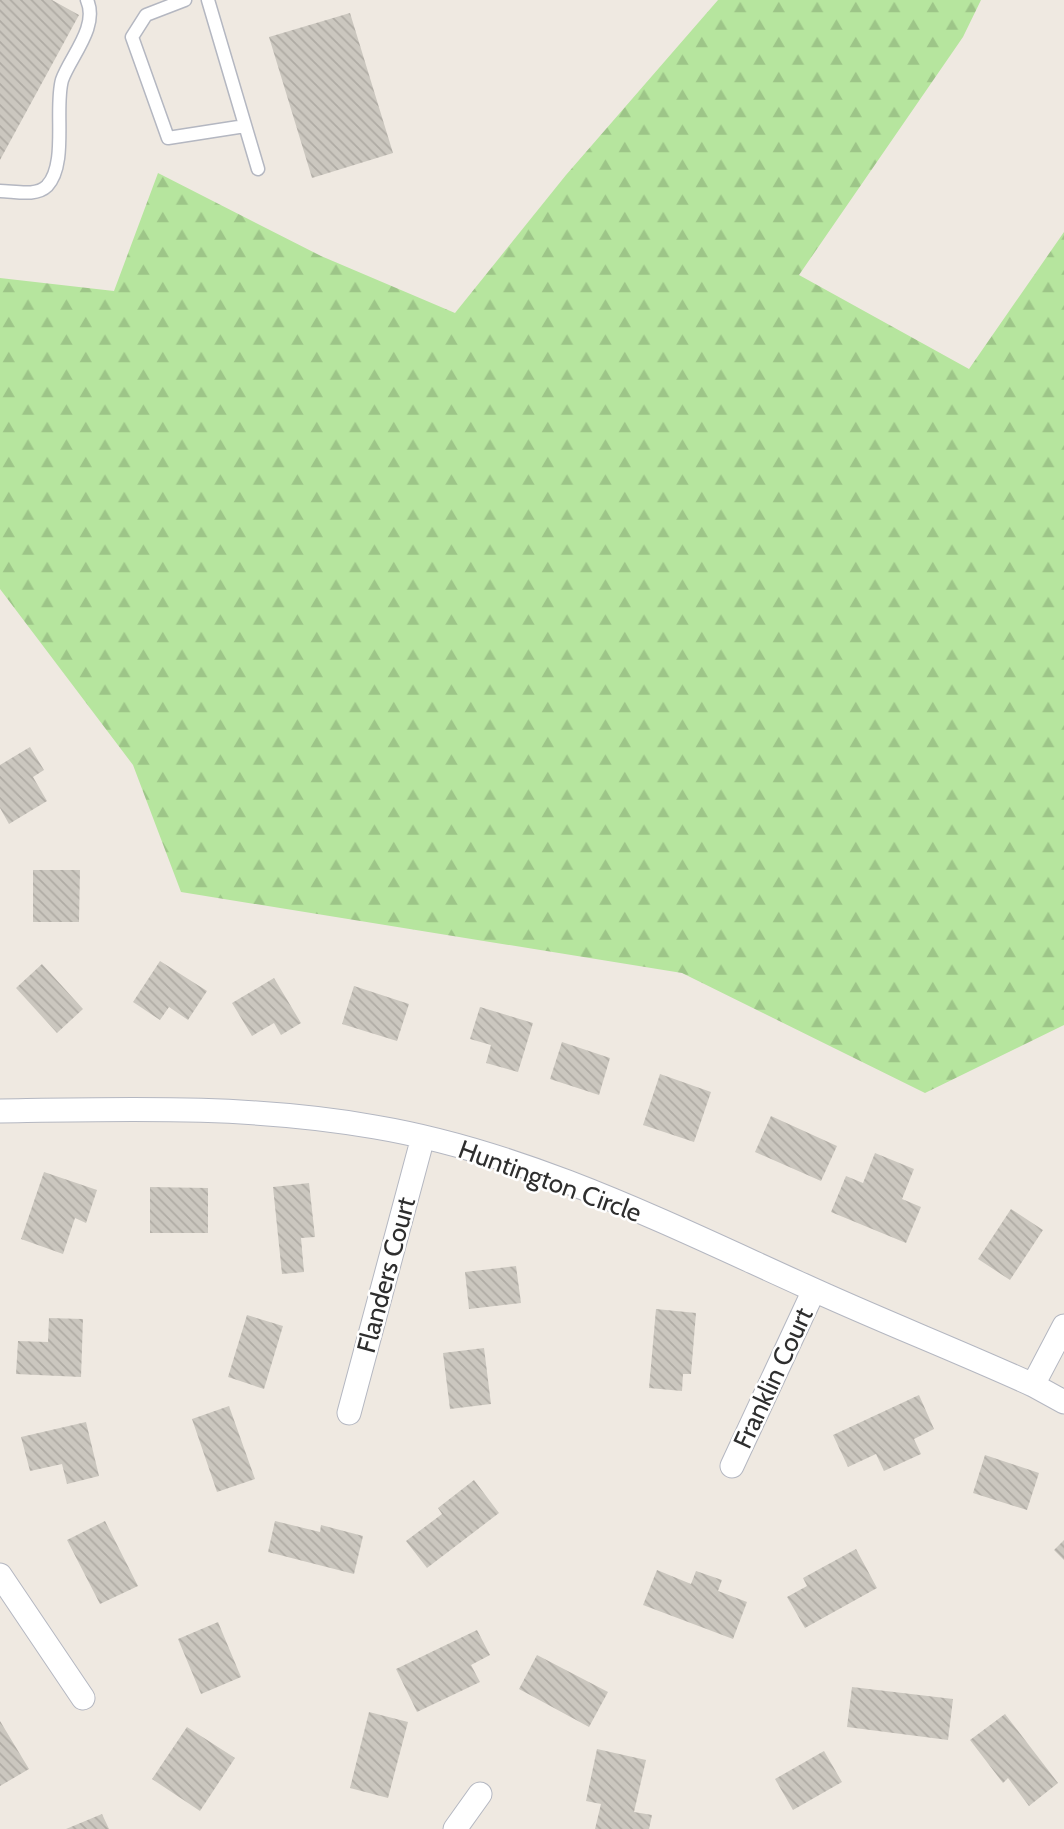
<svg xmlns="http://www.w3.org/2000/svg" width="1064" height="1829" viewBox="0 0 1064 1829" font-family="Cabin,sans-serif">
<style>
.forest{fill:url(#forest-firs)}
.building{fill:url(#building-back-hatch)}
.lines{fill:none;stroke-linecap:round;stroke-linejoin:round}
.service-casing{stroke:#b4b7c1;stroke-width:15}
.minor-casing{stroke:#b4b7c1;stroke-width:25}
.service{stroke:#fff;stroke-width:12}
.minor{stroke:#fff;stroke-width:23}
.labels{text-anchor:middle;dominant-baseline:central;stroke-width:5;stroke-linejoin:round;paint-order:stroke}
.street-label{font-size:26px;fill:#2e2e2e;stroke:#fff}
</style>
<defs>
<pattern id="forest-firs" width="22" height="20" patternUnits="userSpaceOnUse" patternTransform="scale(1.75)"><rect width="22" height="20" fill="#b6e59e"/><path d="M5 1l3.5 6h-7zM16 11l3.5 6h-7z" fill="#9dc588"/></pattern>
<pattern id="building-back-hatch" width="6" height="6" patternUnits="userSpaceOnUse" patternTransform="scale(1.75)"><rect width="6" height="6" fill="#cbc7bf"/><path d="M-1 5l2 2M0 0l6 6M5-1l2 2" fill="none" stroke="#afaba4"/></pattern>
</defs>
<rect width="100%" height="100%" fill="#efe9e1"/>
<path class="forest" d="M718,0H981L963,37L799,275L969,369L1064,232V1025L925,1093L682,973L181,892L133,765L0,589V278L114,291L158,173L321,256L455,313L566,175Z"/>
<path class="building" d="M0,0H52L79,15L0,160Z
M350,13L393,153L312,178L269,37Z
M30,747L44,770L33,777L47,801L9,824L0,808V765Z
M33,870H80L79,922H33Z
M160,961L207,991L188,1020L169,1007L160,1020L133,1002Z
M42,964L83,1009L57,1033L16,988Z
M274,978L301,1023L281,1035L274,1023L252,1036L232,1003Z
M354,986L409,1004L397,1041L342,1024Z
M480,1007L533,1023L518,1072L486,1063L491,1045L470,1039Z
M562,1042L610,1058L599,1095L550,1079Z
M660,1074L711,1092L694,1142L643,1125Z
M771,1116L837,1146L821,1181L755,1152Z
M875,1153L914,1169L902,1199L921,1207L906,1243L831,1212L846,1176L863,1183Z
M44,1172L97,1190L86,1223L75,1218L63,1254L21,1239Z
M309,1183L315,1237L301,1238L304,1272L282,1274L273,1187Z
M150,1187L208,1188V1233H150Z
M1011,1209L1043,1230L1010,1280L978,1259Z
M516,1266L521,1303L469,1309L465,1272Z
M656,1309L696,1313L691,1374H683L682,1391L649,1388Z
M247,1315L283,1326L264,1389L228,1377Z
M49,1318L83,1319L81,1377L16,1374L18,1341L48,1342Z
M484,1348L491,1404L450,1409L443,1353Z
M919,1395L934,1429L914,1439L921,1454L884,1471L876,1454L848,1467L833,1435Z
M229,1406L255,1479L217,1492L192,1419Z
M86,1422L99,1476L67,1484L62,1464L30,1471L21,1437Z
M985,1455L1039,1473L1027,1510L973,1493Z
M474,1480L499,1513L427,1568L406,1541L442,1514L438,1508Z
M105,1521L138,1586L100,1604L67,1540Z
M275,1521L320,1532L321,1525L363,1536L354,1574L268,1552Z
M1064,1540V1560L1054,1550Z
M856,1549L877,1588L805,1628L787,1597L807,1586L803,1578Z
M657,1570L691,1584L696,1571L722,1580L718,1591L747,1602L733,1639L643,1605Z
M218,1622L241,1677L201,1694L178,1639Z
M477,1630L490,1655L471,1665L480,1682L417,1712L396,1669Z
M537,1655L608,1692L589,1727L519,1689Z
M852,1687L953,1699L948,1740L847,1727Z
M369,1712L408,1722L388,1798L350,1788Z
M1005,1714L1058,1783L1029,1806L1008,1778L1003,1783L970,1740Z
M0,1721L29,1769L0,1786Z
M187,1727L235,1758L200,1811L152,1779Z
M597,1749L646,1760L634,1812L652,1815L649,1829H595L601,1804L586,1801Z
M824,1751L842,1782L793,1810L775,1779Z
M102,1814L109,1829H66Z"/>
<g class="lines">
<g class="service-casing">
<path id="service" d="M185,0L146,15L132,37L168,138L245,126
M208,0L258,169
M0,191C14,191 36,197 47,186C68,164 54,108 62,80C70,57 99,27 87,0"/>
</g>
<g class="minor-casing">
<path id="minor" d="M0,1111C125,1109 251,1105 375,1127C524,1152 666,1223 803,1285C879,1320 956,1350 1033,1385L1064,1402
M1033,1385L1064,1326
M349,1413L423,1137
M732,1466L814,1290
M0,1575L83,1698
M455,1829L480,1794"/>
</g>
<use href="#service" class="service"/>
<use href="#minor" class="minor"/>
</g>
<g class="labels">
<g class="street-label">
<text transform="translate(550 1181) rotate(20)">Huntington Circle</text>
<text transform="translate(386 1275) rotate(-75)">Flanders Court</text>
<text transform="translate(773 1378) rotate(-65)">Franklin Court</text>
</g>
</g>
</svg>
